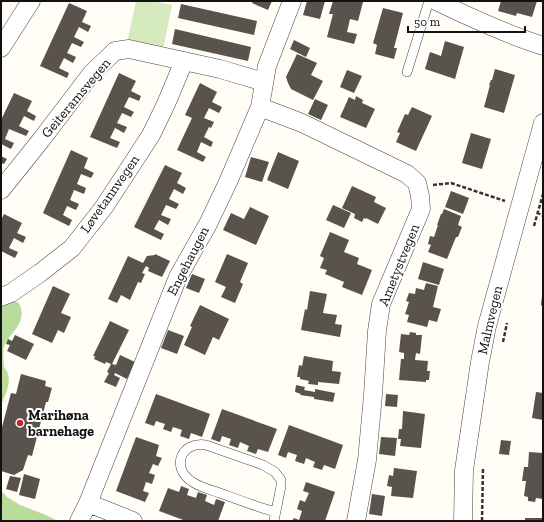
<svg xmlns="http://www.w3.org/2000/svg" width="544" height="522" viewBox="0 0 544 522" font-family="'Zilla Slab',serif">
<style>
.green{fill:#d5ebbd}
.forest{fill:#b9dc9c}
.building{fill:#5a524d}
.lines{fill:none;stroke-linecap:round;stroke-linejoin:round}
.lane-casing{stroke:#444;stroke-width:10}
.street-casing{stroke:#444;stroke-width:19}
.path{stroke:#333;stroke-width:2.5;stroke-dasharray:4 2;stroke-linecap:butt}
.lane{stroke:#fff;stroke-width:9}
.street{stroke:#fff;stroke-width:18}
.poi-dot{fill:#c4262e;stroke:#fff;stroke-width:1.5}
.labels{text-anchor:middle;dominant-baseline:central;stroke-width:4;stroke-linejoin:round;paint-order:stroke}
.street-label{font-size:14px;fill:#111;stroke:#fff}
.poi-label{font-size:14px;font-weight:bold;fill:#111;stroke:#fff;text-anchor:start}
</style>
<rect width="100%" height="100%" fill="#fffdf5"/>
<path class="green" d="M136,1H152L172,5L163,50L127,43Z"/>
<path class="forest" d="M10,302H18C29,320 13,330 5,344C2,350 4,360 4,367C14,378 6,393 1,405V305Z
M1,490L7,497L20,505L46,515L58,521H1Z"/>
<path class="building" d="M253,1H272L268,10L252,3Z
M307,1H325L320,19L303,15Z
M333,1L363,2L358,21L350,19L347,32L357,34L354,44L327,37L333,14H329Z
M501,1H537L532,17L517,13L516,16L498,11Z
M69,3L87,11L82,22L91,26L88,32L79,27L74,37L84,42L81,47L72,43L67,53L76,57L73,63L64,58L59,68L69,73L67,78L40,66Z
M181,4L257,21L254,35L178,18Z
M383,8L403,13L394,48H397L394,59L375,54L377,45L373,43Z
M175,29L251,47L248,61L172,44Z
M294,40L310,48L306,57L290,49Z
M445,41L464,47L455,79L425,69L430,52L441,56Z
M297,54L317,63L311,75L323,81L313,100L291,89L288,83L286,77Z
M495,69L515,75L504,113L484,107L490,85H489L491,80H492Z
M347,70L362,76L354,93L340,87Z
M119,73L136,81L131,91L141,96L139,101L129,97L124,107L134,112L131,117L122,113L117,123L127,127L124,133L115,128L110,138L120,142L117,148L90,137Z
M200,83L217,92L212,102L222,107L219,113L209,108L204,118L214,122L211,128L209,127L204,137L213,142L211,147L201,142L197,152L206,157L203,162L177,150L192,118L185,115Z
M14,93L32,101L27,111L36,116L34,121L24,116L19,126L29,131L26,136L9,129L5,139L14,143L11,149L1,144V120Z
M356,96L363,100L362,103L375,109L366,128L340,117L349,97L355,100Z
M315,99L328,105L321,120L308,114Z
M412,107L432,116L416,151L396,142L400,133L397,132L405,114L408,115Z
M471,133L491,139L482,169L462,163Z
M71,150L88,158L84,168L94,173L91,178L81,174L77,184L86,188L84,194L74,190L70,200L79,204L76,210L67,206L63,215L72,220L69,226L43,213Z
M278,152L299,161L288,189L267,180Z
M1,156L7,159L4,164L1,163Z
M251,157L269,162L262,182L245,177Z
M165,165L182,173L177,183L186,188L183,194L174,189L169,199L179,204L176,209L166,205L161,215L171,219L168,225L159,220L154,229L164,234L161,240L134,227Z
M352,186L376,197L374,202L386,208L378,224L366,218V219L364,218L362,222L354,218L355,214L342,208Z
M451,191L469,198L463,214L445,207Z
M333,205L351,213L344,228L326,220Z
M250,207L269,216L256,245L223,230L231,213L244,219Z
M444,209L461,216L458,225L462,227L458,237H456L447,259L428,252L431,245L428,244L430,236L434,237L438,225H437L441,214H442Z
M4,214L22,223L17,233L26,237L23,243L14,238L9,248L18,252L15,258L1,251V220Z
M330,232L349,240L344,252L359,258L357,264L372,270L362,295L342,287L344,282L325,274L327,270L320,268L324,258L320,256Z
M155,254L170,261L162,277L148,271L149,268L146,266L142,273L145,274L141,283L138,282L130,300L121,295L117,303L108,299L128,256L143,263L147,256L155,255Z
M227,254L248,263L240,282L243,284L235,303L221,297L226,287L215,282Z
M423,262L444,269L439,285L418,279Z
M192,274L205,279L199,293L186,288Z
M426,283L438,286L433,307L441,309L437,322L429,320L427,327L407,322L409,315L405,314L409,302L406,301L409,293L415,294L416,288L424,290Z
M53,286L70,294L61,313L71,317L64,333L58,330L52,343L32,334Z
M310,291L327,294L323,313L337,315L335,324L342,325L340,337L301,330L305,309L307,310Z
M542,296H543V306L541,305Z
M200,305L229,319L219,340L213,337L205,355L184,345L192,327L190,326Z
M110,321L129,330L112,364L116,365L120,355L135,362L127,379L115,373L114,375L120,378L116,387L104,382L109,373L107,372L111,364L106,362L105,364L94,359L95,356H93Z
M168,330L184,336L177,354L161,348Z
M410,332L416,333V335H422L420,354L416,353L415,360L428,361L427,371H430L429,380H426V382L399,380L401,359H404V353L399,352L401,334L409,335Z
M15,335L34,344L26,360L7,351L10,345L6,344L8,339L12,341Z
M304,356L333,361L332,371L341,372L339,384L318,382V385L308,384L309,381L300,379V377H297L299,365L302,366Z
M21,374L46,381L45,386L52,388L48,402H46L32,456L28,455L23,470L14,475L1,471V431L11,393L16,394Z
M296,385L305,387L304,390L315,392V389L335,393L333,402L314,399V397L300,395L301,394L295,392Z
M536,392L543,393V420L532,418Z
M156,394L210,414L202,437L191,433L189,439L180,436L182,430L173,427L171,432L163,429L165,424L156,421L154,426L145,423Z
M386,394L398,395L397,407L385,406Z
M222,409L277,429L268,452L258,449L256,454L247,451L249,446L240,442L238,448L229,445L231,439L222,436L220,442L211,439Z
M403,411L425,414L421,448L400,446L401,439H398L399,429H402Z
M289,425L343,445L335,469L324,465L322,470L313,467L315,462L306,458L304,464L295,461L297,455L288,452L286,458L278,455Z
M136,437L159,445L156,456L162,458L158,466L153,464L149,473L155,475L152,484L146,482L143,491L149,493L145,502L116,491Z
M381,437L397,438L395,456L379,454Z
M501,440L511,441L509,455L499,454Z
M529,452L543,453V499L536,498L535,502L528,501V497L524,496L526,481H522L524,467H528Z
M394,468L417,471L413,498L391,496L392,487L387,486L389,475L393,476Z
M24,474L40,479L35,499L19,495Z
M10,476L21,478L17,492L6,489Z
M306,482L335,492L325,521H292L294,518L299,520L302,511L297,509L300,500L305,502L309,493L303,491Z
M181,486L189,489L187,495L196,498L198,492L207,495L205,501L214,505L216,499L225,502L218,521H186L159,511L168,488L179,492Z
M372,494L385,496L382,516L369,514Z
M525,518H543V521H525Z"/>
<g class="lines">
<g class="lane-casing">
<path id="lane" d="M407,72L429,1
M274,521L281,486V480L275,472L263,465L206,445C181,441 171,467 191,481C199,487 211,490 220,493C239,500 257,507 276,512"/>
</g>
<g class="street-casing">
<path id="street" d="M436,1C471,18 506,34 543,46
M1,48L31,1
M260,107L302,123L407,174L417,183L420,196L421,209L381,304L377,331L373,395L367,460L356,521
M1,190L41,140L92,73L115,51L129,49L220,69L264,82
M1,297L11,293L40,273L72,248L104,207L151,135L166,104L184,61
M88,503L133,521
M79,521L88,503L178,277L208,224L228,182L260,107L267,66L292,1
M463,521L464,470L480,362L487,326L543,123"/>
</g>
<path class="path" d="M433,185L451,183L505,201
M537,212L543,216
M534,226L543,194
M503,342L507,323
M482,521L483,467"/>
<use href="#lane" class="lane"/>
<use href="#street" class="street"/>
</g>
<circle class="poi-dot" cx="20" cy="423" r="4"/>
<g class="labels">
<g class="street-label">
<text transform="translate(76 98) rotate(-50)">Geiteramsvegen</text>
<text transform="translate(110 194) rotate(-55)">Løvetannvegen</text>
<text transform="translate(188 261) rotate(-63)">Engehaugen</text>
<text transform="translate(399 265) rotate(-68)">Ametystvegen</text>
<text transform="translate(490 320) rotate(-77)">Malmvegen</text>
</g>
<g class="poi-label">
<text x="28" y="415">Marihøna<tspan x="28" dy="16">barnehage</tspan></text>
</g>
</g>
<rect width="544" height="522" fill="none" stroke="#111111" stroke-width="4"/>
<path d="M408 26v6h117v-6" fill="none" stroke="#111111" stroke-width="2"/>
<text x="414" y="26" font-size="12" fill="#111111" stroke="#ffffff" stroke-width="3" paint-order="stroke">50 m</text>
</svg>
